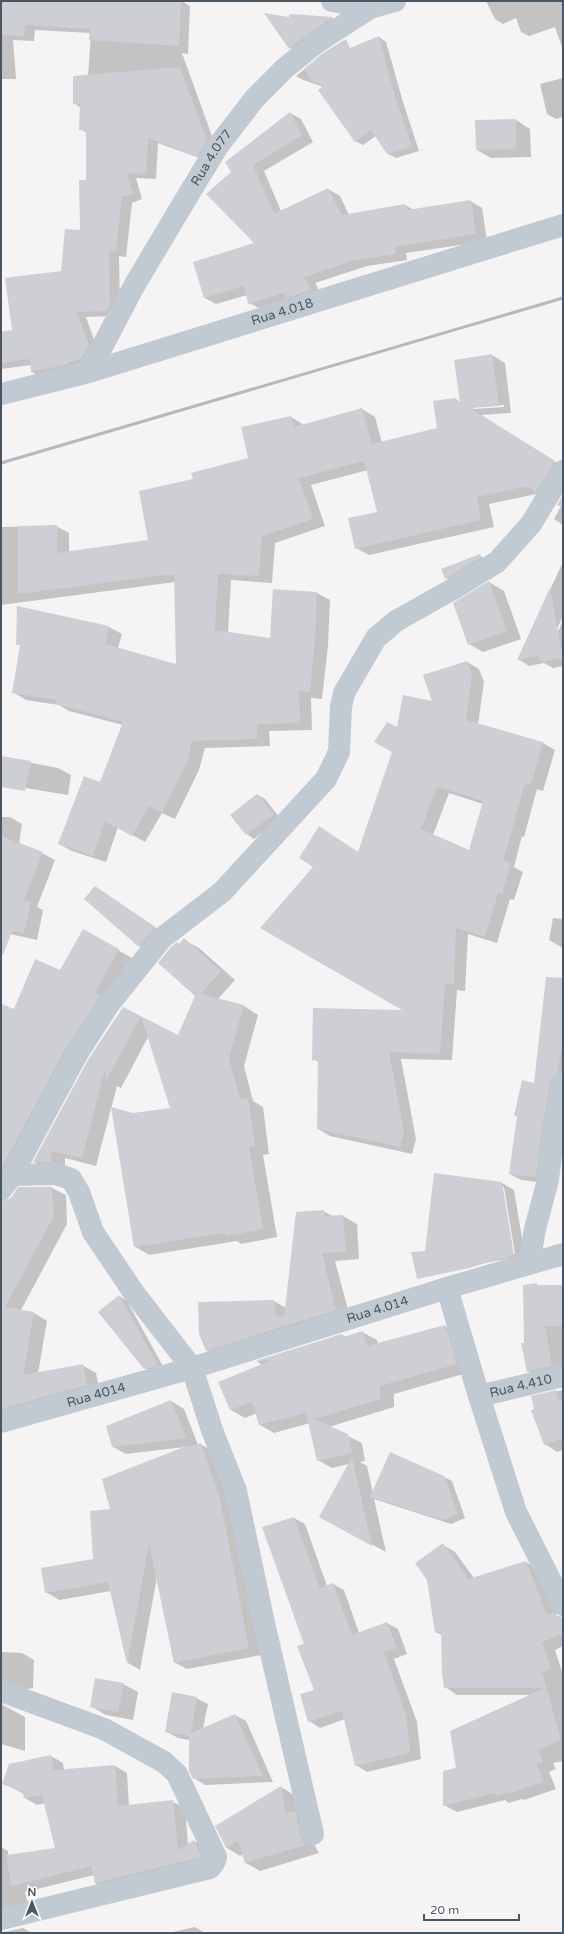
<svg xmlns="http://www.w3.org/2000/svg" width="564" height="1934" viewBox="0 0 564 1934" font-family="'Varela Round',sans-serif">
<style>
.shadow{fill:#0003;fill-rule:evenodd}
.building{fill:#cdcfd5;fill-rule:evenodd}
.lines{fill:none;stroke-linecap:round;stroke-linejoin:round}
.minor{stroke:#c1cad2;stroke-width:22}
.rail{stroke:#b5b8bd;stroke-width:3}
.labels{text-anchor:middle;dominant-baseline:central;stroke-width:4;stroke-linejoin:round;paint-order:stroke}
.street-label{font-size:13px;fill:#4a5661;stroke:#fff}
</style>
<rect width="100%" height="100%" fill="#f5f3f3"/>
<path class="shadow" d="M1,1H182L190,6L188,54L182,53L216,147L207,161L158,143L156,179L136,178L142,199L132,203L126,257L119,256L120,310L117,316L86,317L98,351L92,363L42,377L32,372L31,365L1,369V333L13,331L62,272L81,231L87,181V133L80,129L81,108L74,103L88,77L91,33L35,30L34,41L13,40L16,79H1Z
M486,1H563V50L555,27L529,36L521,32L516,18L503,24L495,19Z
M291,15L332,18L339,22L298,52L290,48Z
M379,37L386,42L403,102L419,151L396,158L388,154L376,136L363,145L355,141L324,87L303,80L296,76L311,64Z
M563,78V117L556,119L547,114L540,84Z
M290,113L301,119L313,142L264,171L281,211L328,189L340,196L349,215L405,205L414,210L470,201L482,208L487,241L406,253L407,260L367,266L315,283L322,296L261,309L249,303L247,295L216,304L205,298L256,244L232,172Z
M516,120L530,129L531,157L491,158L477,150Z
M492,355L505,363L511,413L481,415L563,467L541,493L489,504L494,527L369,555L356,548L378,513L368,470L311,485L325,526L275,543L272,583L231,580L228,633L271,639L317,593L330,600L328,646L322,699L311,698L312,730L269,731L270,746L205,748L199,770L175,819L162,813L145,842L118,827L106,862L72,851L59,844L101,816L123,725L69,711L59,705L26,700L13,692L21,646L17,644L18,607L109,627L122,634L118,648L177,665L175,582L1,605V527L56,526L69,533V552L149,541L194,480L249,459L291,417L304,425L362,409L375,417L382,443L438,429L462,403ZM504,405V407L473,409V407Z
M563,497V525L554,519L561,506Z
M480,556L493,563L459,586L446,578Z
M562,564H563V616L555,633L557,634L563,620V666L553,668L544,663L529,666L518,659Z
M489,582L504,591L521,639L483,652L469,644Z
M467,662L479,669L484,682L478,724L543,743L555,750L543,791L537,789L524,837L522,836L514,867L523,872L514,900L510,899L497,943L468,934L465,991L457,990L452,1060L401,1059L416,1139L412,1154L330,1136L318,1129L319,1062L313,1059L406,1011L359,853L393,752L398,729L433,702ZM449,793L483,804L470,851L433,835Z
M1,757L58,768L71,775L68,795L1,784Z
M258,795L265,799L280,818L254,839L247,834Z
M1,817H10L22,824L19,844L42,853L55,860L37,907L43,910L37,940L1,932Z
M102,891L162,932L147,950L140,946Z
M553,918L563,919V948L549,940Z
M84,931L132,958L2,1197L3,1203L52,1188L66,1195L67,1224L21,1310L34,1313L47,1321L38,1373L82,1365L96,1373L100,1392L1,1420V1005L14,1010L61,971Z
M184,940L199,948L235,980L218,999L244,1006L258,1015L244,1066L253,1101L263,1107L269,1154L263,1155L277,1237L241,1244L237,1241L149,1255L134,1246L133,1114L172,1109L148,1037L121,1088L117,1086L96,1166L65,1158V1169L49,1170L34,1162L123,1008L179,1036L196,996L180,945Z
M563,1006V1085L546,1183L521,1180L510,1174L518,1117L515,1115L535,1084Z
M563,1168V1181L562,1180Z
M502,1183L514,1190L525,1256L436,1271ZM502,1187H504L515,1254H513Z
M323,1211L332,1216H343L357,1224L359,1259L335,1261L350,1317L220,1358L206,1350L274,1301L286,1308Z
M563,1286V1374L540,1379L527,1371L525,1344Z
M119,1296L127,1301L164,1368L152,1372L145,1368Z
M445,1326L459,1334L470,1372L394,1394V1407L329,1427L362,1443L365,1461L360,1462L367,1466L373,1493L444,1477L452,1481L465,1518L451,1524L374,1499L386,1552L335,1525L349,1464L332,1468L318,1460L310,1423L274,1433L260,1425L257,1413L245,1418L231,1410L220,1382L263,1365L257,1362L342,1335L346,1337L362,1332L377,1340L378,1344Z
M563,1390V1450L557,1452L545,1444L532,1397Z
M171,1401L184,1409L198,1445L200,1444L213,1451L233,1507L261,1655L187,1669L174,1662L157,1577L140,1670L128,1663L111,1591L59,1600L46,1592L95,1560L112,1510L185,1447L126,1454L113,1447Z
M294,1518L305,1524L327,1586L333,1584L344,1590L359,1633L387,1623L398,1629L407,1654L394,1659L417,1722L421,1759L367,1772L356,1765L345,1719L320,1728L309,1721L315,1690L305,1644Z
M443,1545L455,1552L474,1578L526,1562L539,1570L557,1616L563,1618V1646L555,1650L563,1675V1761L553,1763L556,1769L549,1772L556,1789L524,1800L522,1799L509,1803L505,1800L457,1812L444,1805L457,1769L532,1695H457L445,1687L442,1635L436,1632Z
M1,1652L22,1653L34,1660L33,1688L1,1694Z
M123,1684L138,1692L133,1720L106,1715L91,1706Z
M196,1698L208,1704L203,1728L235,1715L246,1721L273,1782L205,1785L194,1778L190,1740L178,1738L167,1732Z
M1,1702L3,1705L25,1717V1751L1,1744Z
M51,1756L63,1763L64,1770L115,1766L127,1773L129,1806L173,1802L185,1808L188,1844L194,1841L206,1848L213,1863L107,1889L95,1883L94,1875L25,1892L29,1909L1,1922V1847L8,1851V1856L56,1849L45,1803L37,1805L25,1798L24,1794L3,1783Z
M281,1787L294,1795L309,1820L315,1846L319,1853L260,1871L246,1863L243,1854L240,1856L227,1848L217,1827Z
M195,1927L205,1933H168Z
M23,1928L32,1933H1V1931L4,1932Z"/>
<path class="building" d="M1,1H181L179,46L89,40L90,29L25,25L24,36L1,35Z
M264,13L289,17L290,14L333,17L309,33L289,49Z
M379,36L395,97L412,147L387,154L371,130L355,142L318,90L324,85L313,82L304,69L323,53L346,39L350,48Z
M180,67L207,141L197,157L148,138L146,174L127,173L133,194L122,197L116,252L109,251L110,304L107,311L77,312L89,345L82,358L60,366L31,372L30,359L1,363V332L12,330L5,278L61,271L65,229L80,230L79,180H86V130H79L80,104H73V76Z
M290,112L302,135L253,165L274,214L328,188L342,215L405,204L407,210L471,200L476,234L395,247L396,254L355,260L304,277L311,290L286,298L284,293L248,304L244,286L204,298L193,262L254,243L206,194L231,172L225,162Z
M516,119V149L476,150L475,120Z
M492,354L499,406L470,408L555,461L536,492L527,486L477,497L481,520L355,549L348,518L377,512L364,461L299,478L313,519L262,536L259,576L218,574L215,630L270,638L273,589L317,592L315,639L310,692L299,691L300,723L257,724V739L192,741L187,763L162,813L149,806L132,836L105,821L93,856L58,844L84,776L100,782L123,722L56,704L57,700L12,693L20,645H16L17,606L109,626L105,644L176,664L174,574L18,594V526L57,525V553L148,540L139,491L193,479L191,473L248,458L241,427L291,416L294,427L362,408L372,444L437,428L433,401L455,398L460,402L454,360Z
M563,495V508L557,505Z
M480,554L481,557L445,579L441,569Z
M489,581L507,631L468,645L453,603Z
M550,588L563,658L541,662L539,656L517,660Z
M467,661L472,675L466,720L543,742L531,785L525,783L503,861L511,863L502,894L498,893L485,937L456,928L454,984H445L440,1054L389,1052L404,1132L400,1147L317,1129L318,1060H312L313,1008L402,1010L260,928L313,867L299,858L319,826L358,852L392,752L374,742L387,722L397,727L403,695L432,701L423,675ZM437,787L483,801L469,850L421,829Z
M1,756L31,761L25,791L1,787Z
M257,794L274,814L246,835L230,815Z
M1,836L43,852L24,900L31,902L24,933L12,931L3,955L1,954Z
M95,886L155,927L139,947L84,899Z
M83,929L119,949L95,993L100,996L66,1048L1,1169V1004L14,1009L35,959L60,970Z
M184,938L221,971L201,994L244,1005L229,1058L240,1099L248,1098L255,1146L249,1147L263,1229L226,1236L225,1233L134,1247L111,1107L133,1113L170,1108L141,1016L106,1081L105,1069L82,1158L51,1151V1162H33L88,1060L123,1007L178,1035L195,996L158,963L171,947L177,942L179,944Z
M546,977L563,978V1042L557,1073L551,1081L542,1127L536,1177L509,1174L517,1116H514L522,1080L534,1083Z
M434,1173L502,1182L514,1255L469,1268L417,1279L411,1252L425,1251Z
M18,1187H52L54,1216L5,1307L34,1312L23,1375L83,1364L87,1385L1,1409V1202L11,1198Z
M324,1210V1216L343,1215L346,1252L322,1253L336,1310L206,1351L199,1334L198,1302L274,1300L276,1317H284L296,1212Z
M537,1283V1285H563V1326H545L552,1366L527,1372L521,1343H524L523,1285Z
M119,1295L157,1364L155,1366L144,1369L98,1312Z
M445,1325L457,1364L380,1386V1399L314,1419L348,1434L352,1453L317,1461L306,1413L259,1425L252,1402L230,1410L218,1382L272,1360L255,1361L342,1334L343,1337L363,1331L367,1346Z
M556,1390L558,1400L563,1398V1438L544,1445L531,1410L534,1409L531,1396Z
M171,1400L186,1438L112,1447L106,1426Z
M201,1443L220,1499L249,1648L174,1663L149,1544L127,1664L108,1582L45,1593L41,1568L93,1559L90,1511L110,1509L102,1479L189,1445V1447Z
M390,1452L444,1476L458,1514L443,1520L370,1497Z
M352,1457L372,1546L319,1517Z
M294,1517L320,1588L333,1583L352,1635L387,1622L397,1648L384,1652L406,1715L410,1753L355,1766L342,1711L308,1722L300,1694L314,1690L297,1646L304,1644L262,1527Z
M443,1543L468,1579L526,1561L547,1615L553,1612L557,1616L563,1617V1634L542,1642L551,1669L542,1672L561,1740L539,1750L543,1762L537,1764L543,1782L511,1793L510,1792L496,1796L494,1793L443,1806V1771L456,1768L450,1731L545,1688H444L442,1673L441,1630L435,1633L427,1580L415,1563Z
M95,1678L124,1683L118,1712L90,1707Z
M172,1692L197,1697L191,1733L235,1714L263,1776L193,1779L189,1771V1736L165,1732Z
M51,1755L54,1770L115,1765L118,1806L173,1800L178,1850L194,1840L202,1857L95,1883L91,1866L11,1886L6,1855L55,1848L42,1795L24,1798L23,1792L2,1784L9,1764Z
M281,1786L286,1814L295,1811L301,1837L306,1845L245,1863L238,1841L226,1848L215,1826Z"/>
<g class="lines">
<g class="minor">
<path d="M332,1L370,8"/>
<path id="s1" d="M89,372L134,286L187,197L218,146L255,98L284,69L316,43L370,8L395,1"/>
<path id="s2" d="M1,394L89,372L563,225"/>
<path d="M12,1175L56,1174L71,1179L79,1192L93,1232L134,1293L192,1368L212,1430L236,1491L264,1623L313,1834"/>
<path d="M1,1190L12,1175L77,1054L109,1004L162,938L222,892L326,779L339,752L341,707L344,693L376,638L396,621L453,589L497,562L531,524L563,471"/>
<path d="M529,1264L535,1229L548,1180L554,1128L563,1083"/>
<path d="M447,1288L479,1396L516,1512L563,1605"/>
<path id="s3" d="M479,1396L563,1376"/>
<path id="s4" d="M1,1422L192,1368L447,1288L563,1254"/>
<path d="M1,1691L104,1729L164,1762L177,1774L216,1857L214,1863L210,1868L1,1919"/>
</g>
<path class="rail" d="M1,463L563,298"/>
</g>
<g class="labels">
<g class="street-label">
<text stroke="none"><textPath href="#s1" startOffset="247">Rua 4.077</textPath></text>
<text stroke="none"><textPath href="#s2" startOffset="293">Rua 4.018</textPath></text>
<text stroke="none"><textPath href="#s4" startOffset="393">Rua 4.014</textPath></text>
<text stroke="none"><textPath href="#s3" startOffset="43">Rua 4.410</textPath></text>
<text stroke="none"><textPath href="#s4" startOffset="99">Rua 4014</textPath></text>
</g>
</g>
<rect width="564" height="1934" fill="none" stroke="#4a5661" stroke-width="4"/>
<g transform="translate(32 1902)" stroke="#ffffff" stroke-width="3" paint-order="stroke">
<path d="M0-3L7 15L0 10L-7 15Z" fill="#4a5661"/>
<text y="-6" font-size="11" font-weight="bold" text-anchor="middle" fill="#4a5661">N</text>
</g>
<path d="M424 1914v6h95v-6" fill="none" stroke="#4a5661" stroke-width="2"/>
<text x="430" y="1914" font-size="12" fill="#4a5661" stroke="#ffffff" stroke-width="3" paint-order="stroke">20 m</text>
</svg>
